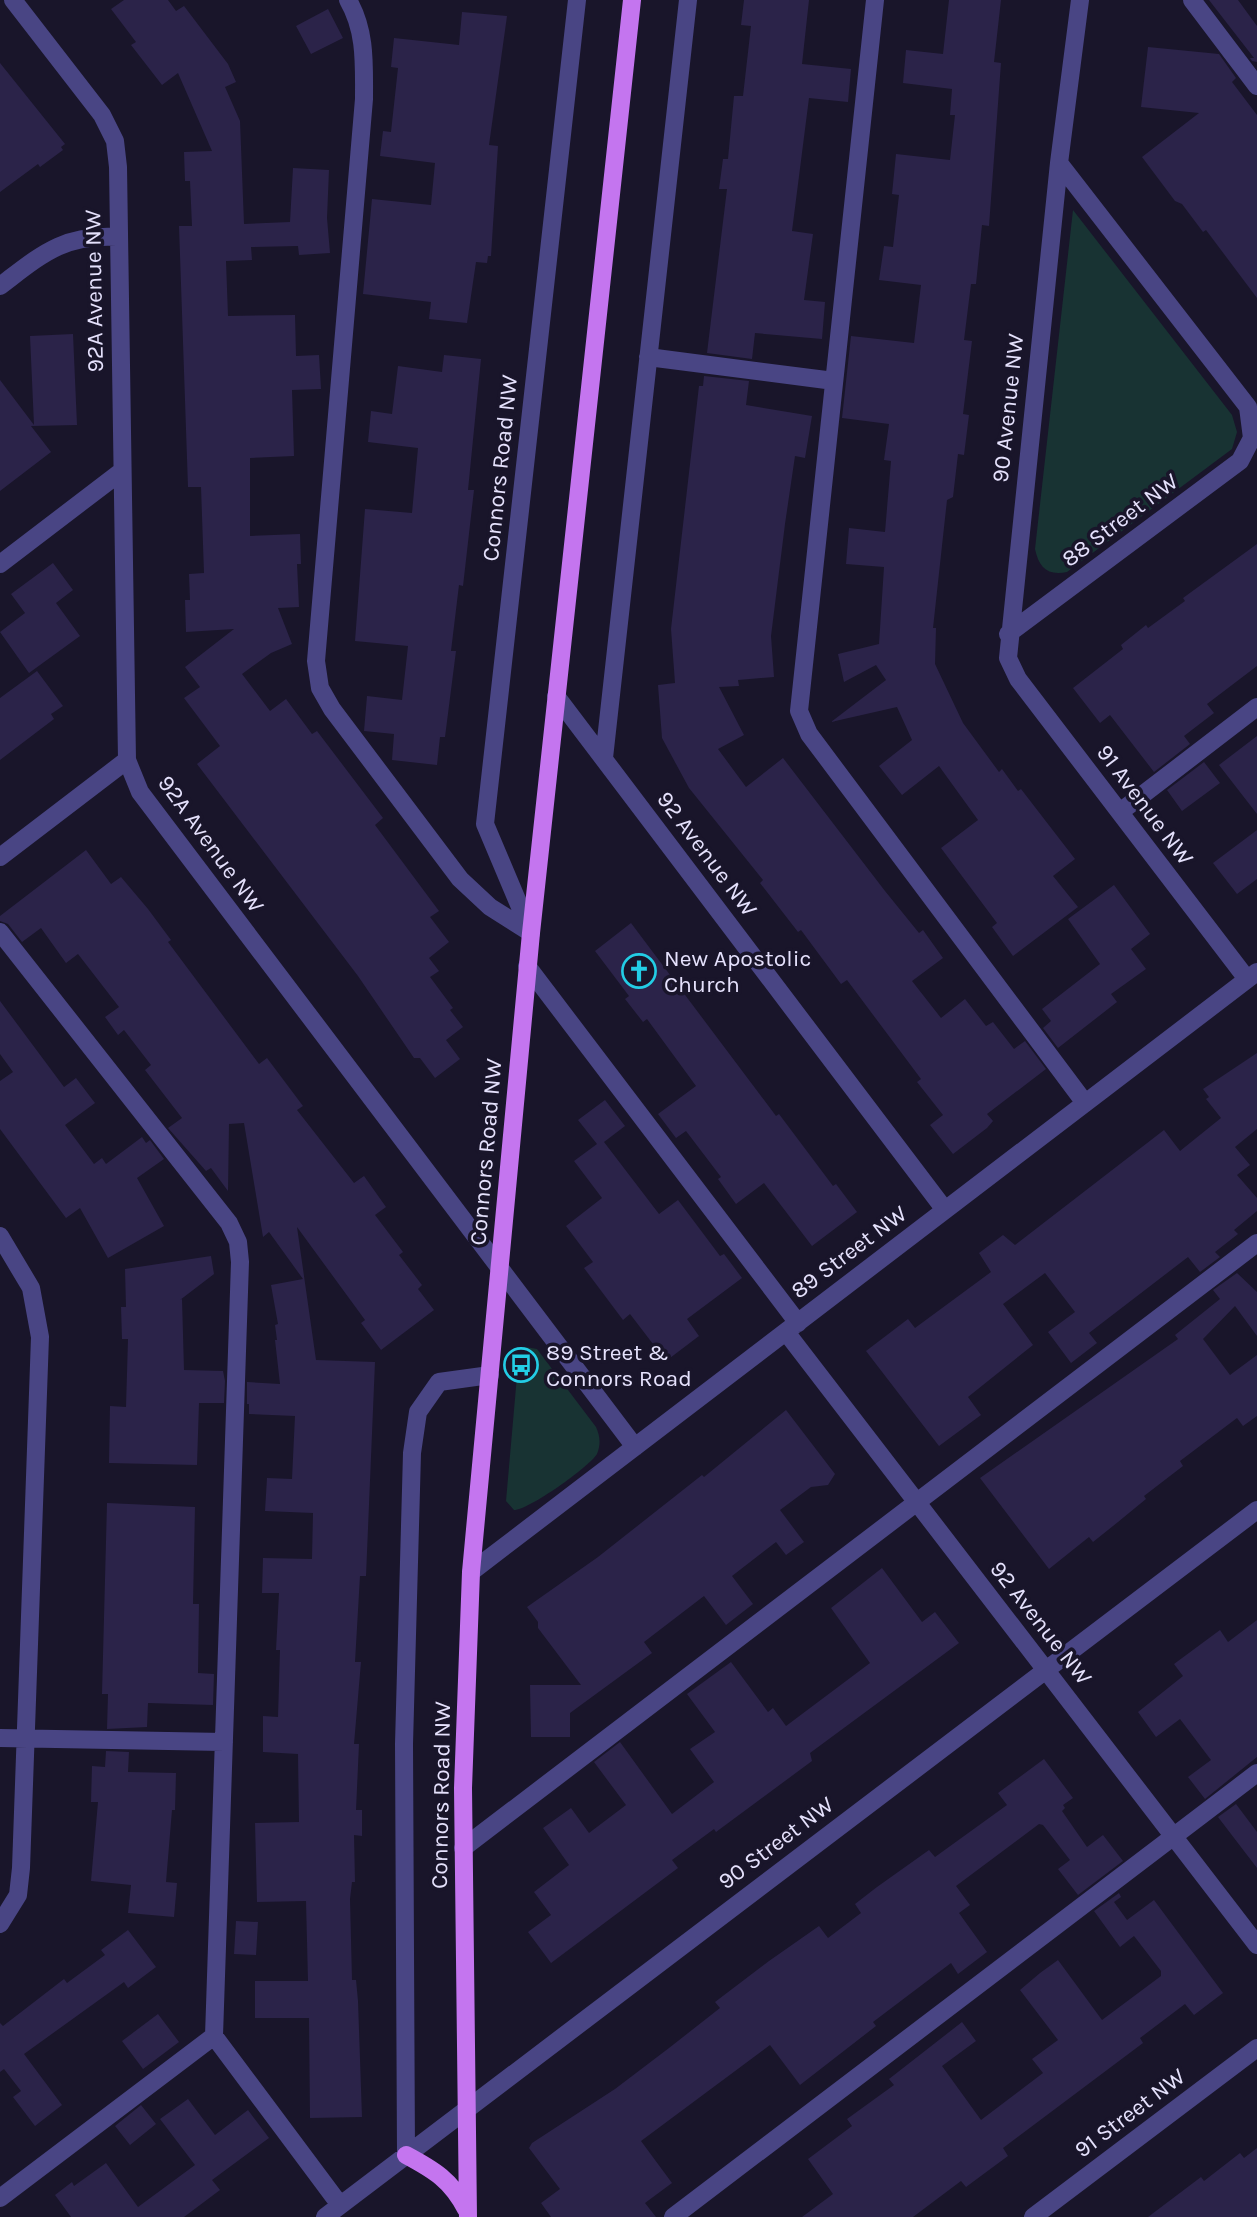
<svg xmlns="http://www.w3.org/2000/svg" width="1257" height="2217" viewBox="0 0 1257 2217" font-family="Karla,sans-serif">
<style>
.green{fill:#183333}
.building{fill:#2b2349}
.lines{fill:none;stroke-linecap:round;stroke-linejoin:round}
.minor{stroke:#494584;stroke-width:18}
.major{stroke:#c475ef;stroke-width:18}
.labels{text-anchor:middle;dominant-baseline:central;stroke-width:7;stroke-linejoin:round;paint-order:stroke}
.street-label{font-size:23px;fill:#e5e1fc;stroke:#19152a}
.poi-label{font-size:23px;fill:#e5e1fc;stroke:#19152a;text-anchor:start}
</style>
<rect width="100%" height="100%" fill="#19152a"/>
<path class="green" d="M1073,210L1232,415L1237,432L1232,449L1067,572C1048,576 1039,568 1035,549Z
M526,1347L537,1349L596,1427C600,1436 601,1444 597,1454C589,1467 529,1510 514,1510L506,1501L519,1353Z"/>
<path class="building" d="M124,0H168L176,11L184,6L228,64L236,82L225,87L240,121L244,224L290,222L293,168L329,170L327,218L330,253L299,255L298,246L251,247L252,260L226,261L228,316L295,315L296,356L319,355L321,389L292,390L294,456L250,458V536L300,534L301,564H297L299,607L278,608L292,644L271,653L242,674L270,711L286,699L312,734L317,731L383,818L375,825L439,911L430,917L449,942L429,958L439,971L430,977L453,1008L450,1010L463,1027L446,1040L460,1059L435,1078L420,1058H414L358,976L197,764L220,746L184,698L200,687L185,667L234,629L186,632L185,600H190L189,574L204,573L201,487H188L179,226H192L190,181H185L184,152L212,151L178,73L162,85L131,45L136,42L111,9Z
M744,0H809L802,64L851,69L848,102L809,98L792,231L813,234L804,300L825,302L822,339L755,333L752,359L707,353L727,189H719L723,159H728L734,96H743L751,26L741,25Z
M949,0H1001L994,62L1001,63L989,226L982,225L976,284H971L964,340L972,341L963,414L969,415L964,455L958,454L953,497L947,500L933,628H936L935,664L963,723L999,772L1002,769L1018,791L1021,789L1075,859L1053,876L1078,907L1013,956L992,927L997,923L941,848L978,820L939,766L902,795L879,766L912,740L897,707L831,722L886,680L876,665L844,682L838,654L879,644L884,567L846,564L849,528L885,532L891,461L884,460L889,424L842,418L851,336L914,343L921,285L879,280L884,246L893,247L899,195L892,194L896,154L950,160L955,115H950L952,89L903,83L906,50L943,54Z
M1209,0H1238L1257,26V62L1252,61L1250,58H1254Z
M328,9L343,38L311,54L296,26Z
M462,12L507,16L489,145L498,146L491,256H488L487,263L476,262L467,323L429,319L431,302L363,294L372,199L431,205L435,163L380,156L383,131L391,132L398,68L391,67L394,38L459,45Z
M1148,47L1219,54L1236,78L1232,82L1257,115V298L1206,230L1203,232L1182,204L1175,201L1142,157L1199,113L1141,107Z
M0,63L65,144L61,147L63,150L40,167L38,164L0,192Z
M73,334L77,425L31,426L51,452L0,491V380L34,425L30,336Z
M444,355L481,359L468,490H474L463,586L459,585L451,651H456L445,737H440L437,765L392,760L394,734L364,731L367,696L402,700L408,646L355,641L365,509L412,513L418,448L368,442L371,411L392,414L398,366L442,372Z
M704,376L749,381L746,405L812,416L805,458L795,456L785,524L771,636L774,677L738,680L739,686L719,687L744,735L718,749L746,787L783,758L885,891L919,933L923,930L943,958L912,981L941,1018L965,999L986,1026L993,1022L1014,1049L1025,1041L1046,1069L987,1114L993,1121L987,1128L953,1154L930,1125L943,1115L917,1082L921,1079L847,980L841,984L801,930L798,932L760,883L763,880L689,788L662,738L658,685L675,683L671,629L699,386H703Z
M1257,544V666L1207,704L1214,713L1184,736L1190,744L1154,772L1110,715L1100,723L1073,688L1123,649L1121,645L1146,625L1148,628L1185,601L1183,598Z
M53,563L73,590L56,603L80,636L29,673L0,632L25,613L11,594Z
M37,671L63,706L51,714L54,719L0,760V698Z
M1257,736V814L1219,765Z
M1204,762L1220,783L1182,811L1167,790Z
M1257,830V879L1237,894L1213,863Z
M86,850L111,884L121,877L148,909L171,940L168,942L259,1064L267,1058L303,1106L297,1110L354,1183L364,1176L386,1207L375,1215L403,1252L399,1255L422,1285L418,1289L434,1310L381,1350L361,1323L365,1320L297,1227L316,1360L375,1362L366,1576H360L355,1662H361L354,1744H359L356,1810H362V1836L354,1835L355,1882H352L350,1899L352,1980H356L358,2001L362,2117L310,2118L309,2018H255V1981H308L306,1901L257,1902L255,1823L299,1822L298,1754L263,1752V1716L278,1717L280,1650H276L279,1593H262L263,1558L312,1559L313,1513L265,1511L267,1478L292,1479L295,1416L249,1414V1404H247V1382L280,1384L275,1340H277L275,1325L278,1324L271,1285L303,1279L269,1232L263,1237L244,1123L229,1124L228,1191L211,1168L206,1171L168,1128L182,1118L145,1070L151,1065L124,1030L118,1035L105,1017L119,1007L78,954L66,963L41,928L22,942L8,924L0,921V916Z
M1114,885L1150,934L1131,949L1146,969L1111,994L1117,1002L1058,1048L1043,1028L1051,1021L1042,1009L1100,964L1068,919Z
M631,923L776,1116L779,1114L833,1186L836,1184L857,1212L812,1246L764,1183L736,1204L718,1179L721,1177L686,1131L676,1138L658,1114L696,1086L647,1019L643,1022L625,999L629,996L595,951Z
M0,1001L64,1087L76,1078L95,1103L65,1125L94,1164L102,1158L106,1164L142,1137L146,1143L150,1140L164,1159L137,1178L164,1226L108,1258L80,1208L66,1218L0,1129V1081L13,1072L0,1054Z
M1257,1053V1129L1235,1147L1250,1165L1237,1175L1257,1198V1211L1234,1230L1238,1234L1215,1252L1220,1257L1200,1272L1188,1257L1089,1333L1097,1343L1071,1363L1048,1332L1075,1312L1045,1273L1003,1304L1033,1345L968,1397L981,1415L939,1446L866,1351L908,1319L915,1328L991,1272L979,1253L1003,1235L1015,1245L1164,1130L1180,1151L1221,1118L1206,1099L1209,1097L1203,1089Z
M605,1100L625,1126L604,1142L659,1214L678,1200L720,1256L724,1254L742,1278L687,1319L699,1336L666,1361L630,1314L623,1320L584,1268L593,1262L566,1226L602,1198L574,1161L597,1144L578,1120Z
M211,1256L214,1274L180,1300L182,1299L184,1370L223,1371L225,1381L224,1403H199L197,1465L109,1463L110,1406L126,1407L128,1339H122L121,1307H126L125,1269Z
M1237,1273L1257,1292V1336L1235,1306L1203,1339L1230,1375L1257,1355V1416L1243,1426L1237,1418L1180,1461L1183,1466L1144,1496L1146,1499L1118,1522L1093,1542L1089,1537L1049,1569L980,1478L1178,1339L1175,1335L1220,1299L1213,1290Z
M786,1410L835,1474L828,1485L811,1487L780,1510L804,1542L786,1555L776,1542L732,1576L753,1604L726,1625L704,1596L644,1642L652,1653L570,1713V1737H531L530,1685H581L538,1628V1622L527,1607L598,1557L702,1475L704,1477Z
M107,1503L195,1507L193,1604H199L198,1673L214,1674L213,1705L148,1703L147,1727L107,1729L108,1694H102Z
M882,1568L922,1622L935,1612L959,1643L810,1753L812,1761L716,1832L714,1829L672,1860L678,1868L551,1963L528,1932L551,1915L534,1892L569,1865L543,1828L571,1808L589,1833L626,1805L594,1762L620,1742L672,1814L714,1782L690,1749L715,1732L687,1694L731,1662L768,1712L773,1708L786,1726L870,1663L831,1608Z
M1257,1620V1757L1205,1799L1188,1777L1211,1760L1180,1719L1156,1737L1138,1712L1183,1676L1174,1664L1220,1630L1228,1642Z
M106,1751L129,1752L128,1772L176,1773L175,1810H172L166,1882L177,1883L174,1917L128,1913L131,1885L91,1881L98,1802H91L92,1766L105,1767Z
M1044,1759L1073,1798L1063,1805L1065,1808L1062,1811L1087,1847L1103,1835L1123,1861L1078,1895L1058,1869L1070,1860L1043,1825L1039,1824L956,1886L970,1905L959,1913L987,1952L958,1974L951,1963L873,2022L876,2026L800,2085L770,2045L641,2141L672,2183L645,2203L656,2217H551L541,2203L560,2189L529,2148L532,2143L615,2089L669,2048L720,2008L715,2002L769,1961L819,1926L828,1938L861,1913L855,1904L877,1887L929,1850L935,1857L1007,1805L998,1793Z
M1236,1804L1257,1832V1868L1218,1817Z
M1119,1893L1121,1897L1114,1902L1127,1920L1154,1900L1223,1993L1194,2015L1185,2004L1140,2038L1143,2043L1003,2148L1008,2156L966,2187L961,2181L913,2217H802L833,2194L808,2159L852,2126L847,2119L894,2085L889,2079L962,2022L976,2041L942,2066L981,2120L1043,2073L1032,2059L1058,2040L1020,1990L1040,1973L1058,1960L1102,2020L1161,1976V1971L1134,1936L1120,1947L1094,1911Z
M236,1921L258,1922L256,1955L234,1954Z
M128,1930L156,1967L128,1988L124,1982L24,2054L62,2105L35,2126L13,2097L21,2091L4,2069L0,2072V2023L3,2026L64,1979L67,1983L105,1955L101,1950Z
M158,2014L179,2042L143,2069L122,2041Z
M188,2099L215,2135L248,2110L269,2138L212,2180L220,2190L184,2217H71L55,2195L72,2182L74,2186L106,2163L138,2207L195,2165L160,2119Z
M141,2105L156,2124L130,2145L115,2126Z
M1257,2148V2217H1148L1201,2177L1204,2181L1240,2153L1244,2158Z"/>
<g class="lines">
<path class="minor" d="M13,0L102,115L115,141L118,167L127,760L140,792L635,1447
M348,0C366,31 364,64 364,99L316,661L320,688L332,709L460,879L490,907L531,933
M875,0L799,711L809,734L1085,1103
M1080,0L1059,163L1008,658L1018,679L1247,979
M1192,0L1257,86
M0,286C41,255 63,234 117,237
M648,357L834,381
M0,564L122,471
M1008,634L1240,461L1252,438L1248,407L1059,163
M556,696L945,1210
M604,758L688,0
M1120,812L1257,707
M0,857L127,760
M0,932L229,1223L238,1242L240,1262L214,2036L340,2205
M531,933L485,824L577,0
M527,966L798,1323
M0,1236L31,1288L40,1337L21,1868L18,1895L0,1924
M786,1332L1257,1945
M471,1572L1257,972
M0,1738L224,1742
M463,1848L1257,1243
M406,2155L404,1744L412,1453L418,1412L439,1382L490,1375
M0,2198L214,2036
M325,2217L1257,1510
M673,2217L1257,1773
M1033,2217L1257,2048"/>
<path class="major" d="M406,2155C434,2170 451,2180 466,2209
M468,2217L463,1788L471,1572L531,933L632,0"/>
</g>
<defs>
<g id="church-ring" transform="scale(1.75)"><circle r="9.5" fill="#19152a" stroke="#23cde5" stroke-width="1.5"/><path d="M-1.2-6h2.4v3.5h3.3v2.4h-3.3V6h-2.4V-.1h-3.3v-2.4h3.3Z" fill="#23cde5"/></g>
<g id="bus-ring" transform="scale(1.75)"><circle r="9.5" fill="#19152a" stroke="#23cde5" stroke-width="1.5"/><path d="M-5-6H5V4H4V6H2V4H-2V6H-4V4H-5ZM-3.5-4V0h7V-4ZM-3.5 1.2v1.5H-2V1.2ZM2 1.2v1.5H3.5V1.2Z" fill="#23cde5"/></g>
</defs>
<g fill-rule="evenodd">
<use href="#church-ring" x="639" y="971"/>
<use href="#bus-ring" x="521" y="1365"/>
</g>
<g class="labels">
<g class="street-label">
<text transform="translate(94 291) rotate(-91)">92A Avenue NW</text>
<text transform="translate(1008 408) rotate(-84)">90 Avenue NW</text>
<text transform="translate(500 468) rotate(-84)">Connors Road NW</text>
<text transform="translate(1120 520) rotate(-37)">88 Street NW</text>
<text transform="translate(1145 805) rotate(53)">91 Avenue NW</text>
<text transform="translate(211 844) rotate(54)">92A Avenue NW</text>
<text transform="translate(707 854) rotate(53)">92 Avenue NW</text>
<text transform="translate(486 1152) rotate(-85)">Connors Road NW</text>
<text transform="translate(849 1252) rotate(-37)">89 Street NW</text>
<text transform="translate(1041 1623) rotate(52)">92 Avenue NW</text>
<text transform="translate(441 1795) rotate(-89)">Connors Road NW</text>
<text transform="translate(776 1843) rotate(-37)">90 Street NW</text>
<text transform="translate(1130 2113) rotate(-37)">91 Street NW</text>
</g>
<g class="poi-label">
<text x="664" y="958">New Apostolic<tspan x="664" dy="26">Church</tspan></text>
<text x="546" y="1352">89 Street &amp;<tspan x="546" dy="26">Connors Road</tspan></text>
</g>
</g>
</svg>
